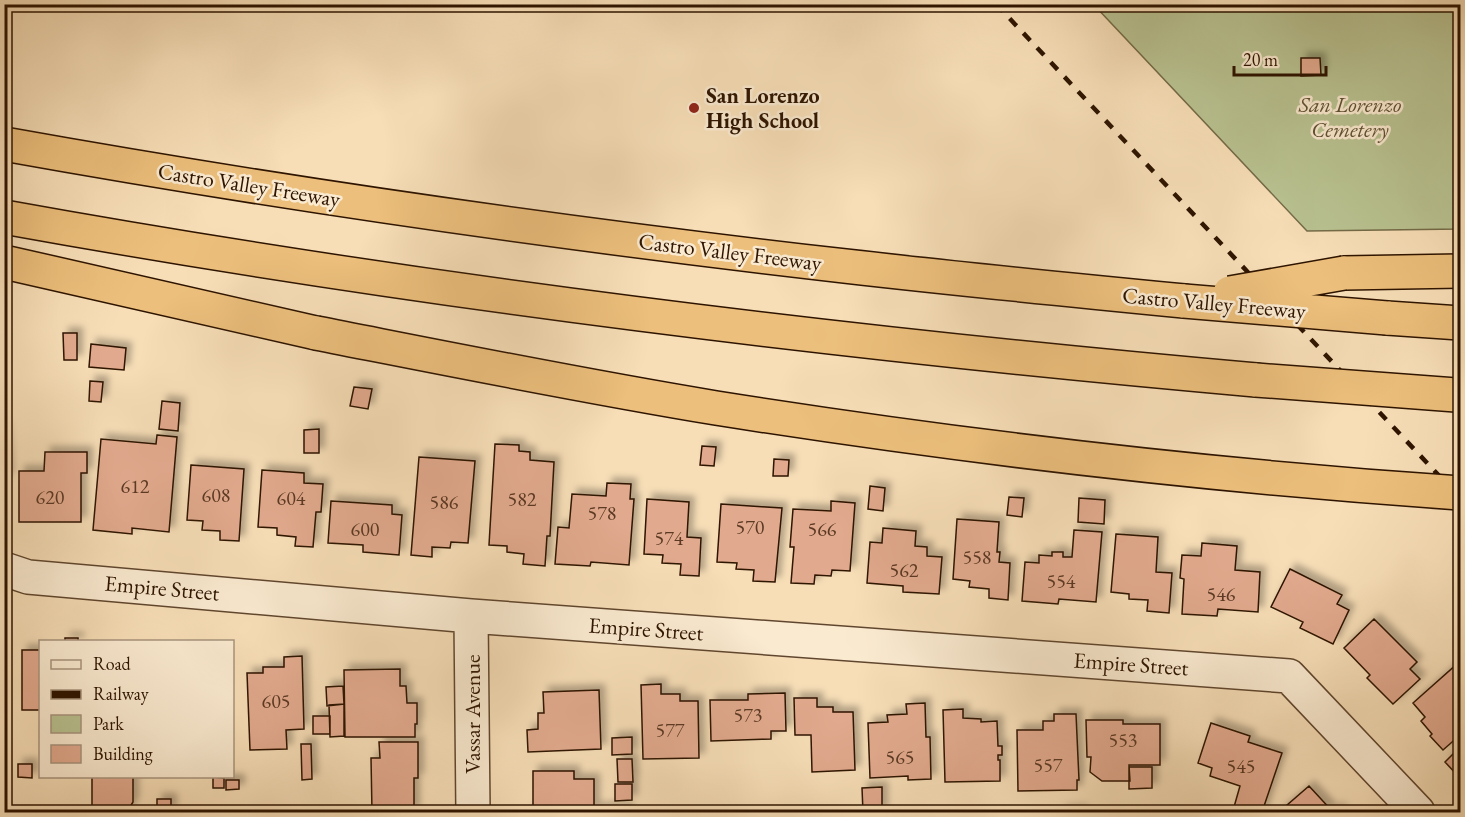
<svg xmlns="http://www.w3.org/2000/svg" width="1465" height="817" viewBox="0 0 1465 817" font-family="'EB Garamond',serif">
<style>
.green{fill:#b9c291;stroke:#746b48;stroke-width:1.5}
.building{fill:#e1a98d;stroke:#2e1400;stroke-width:1.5;filter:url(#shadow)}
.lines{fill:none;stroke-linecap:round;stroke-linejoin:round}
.street-casing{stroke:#60462e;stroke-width:36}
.highway-casing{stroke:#2e1400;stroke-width:36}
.street{stroke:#faead0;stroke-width:33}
.highway{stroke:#ecbf7c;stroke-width:33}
.rail{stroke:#2e1400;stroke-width:4.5;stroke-dasharray:10 10;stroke-linecap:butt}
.highway-bridge-casing{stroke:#2e1400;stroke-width:36;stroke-linecap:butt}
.highway-bridge{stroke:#ecbf7c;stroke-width:33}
.poi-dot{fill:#8f2418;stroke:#faead0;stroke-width:2}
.labels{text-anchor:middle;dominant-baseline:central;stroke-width:5;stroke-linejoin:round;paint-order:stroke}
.number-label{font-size:20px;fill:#5b3923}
.poi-label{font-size:22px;font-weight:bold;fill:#2e1400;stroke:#faead0;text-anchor:start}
.park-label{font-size:22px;font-style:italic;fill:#5f5133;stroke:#faead0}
.street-label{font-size:22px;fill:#2e1400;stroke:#faead0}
</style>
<defs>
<filter id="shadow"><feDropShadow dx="5.5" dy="-5.5" stdDeviation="3" flood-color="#0004"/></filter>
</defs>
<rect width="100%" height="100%" fill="#f7deb7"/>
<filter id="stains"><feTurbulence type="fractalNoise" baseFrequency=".00333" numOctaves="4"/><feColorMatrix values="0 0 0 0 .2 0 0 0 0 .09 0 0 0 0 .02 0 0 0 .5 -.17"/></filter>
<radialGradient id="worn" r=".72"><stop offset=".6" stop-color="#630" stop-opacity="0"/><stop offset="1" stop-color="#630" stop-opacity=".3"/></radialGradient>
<path class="green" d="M1094,5H1460V229L1307,231Z"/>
<path class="building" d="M1301,58H1320L1321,75L1301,76Z
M63,333H77V360H64Z
M91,344L126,348L124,370L89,367Z
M90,381L103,382L101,402L89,401Z
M354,387L372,389L368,409L350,406Z
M162,401L180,403L178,431L159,429Z
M4,426L8,477H5L4,483Z
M319,429V453H304V430Z
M157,435L177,437L169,532L132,528V534L93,530L101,439L156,444Z
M495,444L519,445V451L530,452V460L554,462L550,536H547L545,566L523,564L524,554L507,552V546L489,545Z
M702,446L716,447L714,466L700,465Z
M45,452H87V473H81V522H19V471H44Z
M419,457L475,461L468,543L451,542L450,548L432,547V557L411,555Z
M774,459L789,460L788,476H773Z
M191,465L244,469L239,541L220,540V531L202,530L203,521L187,520Z
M262,470L304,473V483L323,484L321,512H316L313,547L295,546L296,537L277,535V528L258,527Z
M607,483L631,484L630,499H634L629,565L591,562L590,566L555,564L558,527L569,528L572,494L606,496Z
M870,486L885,488L883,511L868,509Z
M1009,497L1024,498L1022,517L1007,515Z
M1079,498L1105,500L1104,524L1078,522Z
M647,499L689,502L687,537L701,538L699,576L680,575L681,564L662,563L663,555L644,554Z
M331,501L392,505V514L402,515L399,555L363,552V545L328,543Z
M831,501L855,503L850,571L832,570L831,576L815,575L814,584L791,583L794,547H790L793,509L831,511Z
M721,504L782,508L775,582L753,581L754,570L736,569L737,563L717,562Z
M957,519L999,522L997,552H1000L999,562L1010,563L1008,600L989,598V589L969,587L970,581L953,579Z
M883,528L916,531L915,546L927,547V556L942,557L939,594L903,592V586L867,583L870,542L882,543Z
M1074,530L1102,532L1096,602L1059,599L1058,604L1022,601L1025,562L1039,563V555L1052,556V552H1063V557H1072Z
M1116,534L1158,537L1156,572L1172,573L1169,613L1147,611L1148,600L1129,599V594L1111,592Z
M1202,543L1237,546L1235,570L1260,572L1258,612L1218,609L1217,616L1182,614L1184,579L1180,578L1182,555L1201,556Z
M1290,569L1342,595L1337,604L1349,610L1333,644L1300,628L1303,622L1271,607Z
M1374,619L1417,662L1410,669L1420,679L1393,704L1367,678L1370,675L1344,648Z
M65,638H78V642H65Z
M22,650H40V710H22Z
M302,656L304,729L286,730L287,749L250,750L247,673H263V667H284V657Z
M1457,664L1460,669V714L1457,717L1460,722V735L1443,750L1430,736L1432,734L1421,721L1425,717L1413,703Z
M400,669V686H406L407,703H417V724H415V737H345L344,670Z
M661,684V694H680V701H698L699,758L643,759L641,685Z
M343,686L344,704L327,706L326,687Z
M599,690L601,749L528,752L527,730L538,729V713H544L543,692Z
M785,693L786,731H771V739L711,741L710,700H748V694Z
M794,698H817V707H833V712H853L855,770L812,772L811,735H795Z
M925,703L926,737H930L931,779L908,780V776L870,778L868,723L888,722L887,715L907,714L906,704Z
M344,704V736L330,737L329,705Z
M963,709V718L981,719V722L997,721L998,746H1002V755H998V760H1000V781L945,782L943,710Z
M1054,714H1076L1079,780H1077V790L1018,791L1017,730H1043V721H1054Z
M313,716H330V734H313Z
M1086,720H1123V724H1160V765H1129L1130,781H1102L1090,772L1091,757H1087Z
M1211,723L1250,736L1248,742L1282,753L1262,812H1252L1234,807L1240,786L1210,776L1212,768L1198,763Z
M632,737V754L612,755V738Z
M379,742H418V778H414V812H372L371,758H380Z
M301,744H311L312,779L302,780Z
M1460,747V778L1445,762Z
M617,759H632L633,782H618Z
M18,764H32V778L18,777Z
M1129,767H1152V788L1129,789Z
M533,771H574V779H594V808H628V812H529V809H533Z
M92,776H133V802L127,812H92Z
M213,777L224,778V788H213Z
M226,780H239V789L226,790Z
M615,784H632V800L615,801Z
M1309,786L1333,812L1337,808L1342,812H1279Z
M882,787V812H863L862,788Z
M157,799H171V812H157Z
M1082,810V812H1061V811Z"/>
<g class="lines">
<g class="street-casing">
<path id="street" d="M4,569L28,577L471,616L1289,676L1418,812
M471,616L473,812"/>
</g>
<g class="highway-casing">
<path id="highway" d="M4,144C283,194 564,234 845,266C958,279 1071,290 1184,301
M4,217C419,292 837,343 1256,380
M4,262L316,333
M1344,273L1460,271
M1387,318L1460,323"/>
</g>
<use href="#street" class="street"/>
<use href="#highway" class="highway"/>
<path class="rail" d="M996,4L1460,498"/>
<g class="highway-bridge-casing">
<path id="highway-bridge" d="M1230,293L1344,273
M1184,301L1387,318
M316,333C449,359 582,386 716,408C963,447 1211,476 1460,493
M1256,380L1456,395"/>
</g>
<use href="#highway-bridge" class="highway-bridge"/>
</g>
<circle class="poi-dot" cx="694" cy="108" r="6"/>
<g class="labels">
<g class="number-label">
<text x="135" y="486">612</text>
<text x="216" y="495">608</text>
<text x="50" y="497">620</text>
<text x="291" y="498">604</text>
<text x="522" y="499">582</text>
<text x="444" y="502">586</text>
<text x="602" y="513">578</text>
<text x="750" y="527">570</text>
<text x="365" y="529">600</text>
<text x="822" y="529">566</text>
<text x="669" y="538">574</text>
<text x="977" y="557">558</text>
<text x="904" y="570">562</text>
<text x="1061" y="581">554</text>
<text x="1221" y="594">546</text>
<text x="276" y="701">605</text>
<text x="748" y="715">573</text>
<text x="670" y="730">577</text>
<text x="1123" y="740">553</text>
<text x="900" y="757">565</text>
<text x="1048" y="765">557</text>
<text x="1241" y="766">545</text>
</g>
<g class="poi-label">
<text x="706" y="95">San Lorenzo<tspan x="706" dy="25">High School</tspan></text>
</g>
<g class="park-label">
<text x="1350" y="104">San Lorenzo<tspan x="1350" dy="25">Cemetery</tspan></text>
</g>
<g class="street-label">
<text transform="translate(249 185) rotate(9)">Castro Valley Freeway</text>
<text transform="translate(730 252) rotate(7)">Castro Valley Freeway</text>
<text transform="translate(1214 303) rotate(5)">Castro Valley Freeway</text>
<text transform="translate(162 588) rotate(5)">Empire Street</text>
<text transform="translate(646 629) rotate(4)">Empire Street</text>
<text transform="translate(1131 664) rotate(4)">Empire Street</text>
<text transform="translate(472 714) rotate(-90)">Vassar Avenue</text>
</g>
</g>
<rect width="1465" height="817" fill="none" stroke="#f7deb7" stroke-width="24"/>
<rect x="6" y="6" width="1453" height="805" fill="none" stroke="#2e1400" stroke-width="3"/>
<rect x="12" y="12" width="1441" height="793" fill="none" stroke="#2e1400" stroke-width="1.5"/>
<rect x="39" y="640" width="195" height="138" fill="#faead0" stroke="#a8947d" stroke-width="1.5"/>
<rect x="51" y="660" width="30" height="9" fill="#faead0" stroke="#a8947d" stroke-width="1.5"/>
<text x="93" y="670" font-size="18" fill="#2e1400">Road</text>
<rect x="51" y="690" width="30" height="9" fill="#2e1400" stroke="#a8947d" stroke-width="1.5"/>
<text x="93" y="700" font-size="18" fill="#2e1400">Railway</text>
<rect x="51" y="715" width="30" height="18" fill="#b9c291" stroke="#a8947d" stroke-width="1.5"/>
<text x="93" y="730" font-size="18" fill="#2e1400">Park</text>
<rect x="51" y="745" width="30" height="18" fill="#e1a98d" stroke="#a8947d" stroke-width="1.5"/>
<text x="93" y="760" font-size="18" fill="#2e1400">Building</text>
<path d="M1234 66v9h92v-9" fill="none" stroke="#2e1400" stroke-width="3"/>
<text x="1243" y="66" font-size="18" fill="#2e1400" stroke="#faead0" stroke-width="4.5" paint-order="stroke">20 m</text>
<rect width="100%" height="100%" filter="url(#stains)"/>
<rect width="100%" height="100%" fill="url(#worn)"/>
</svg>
